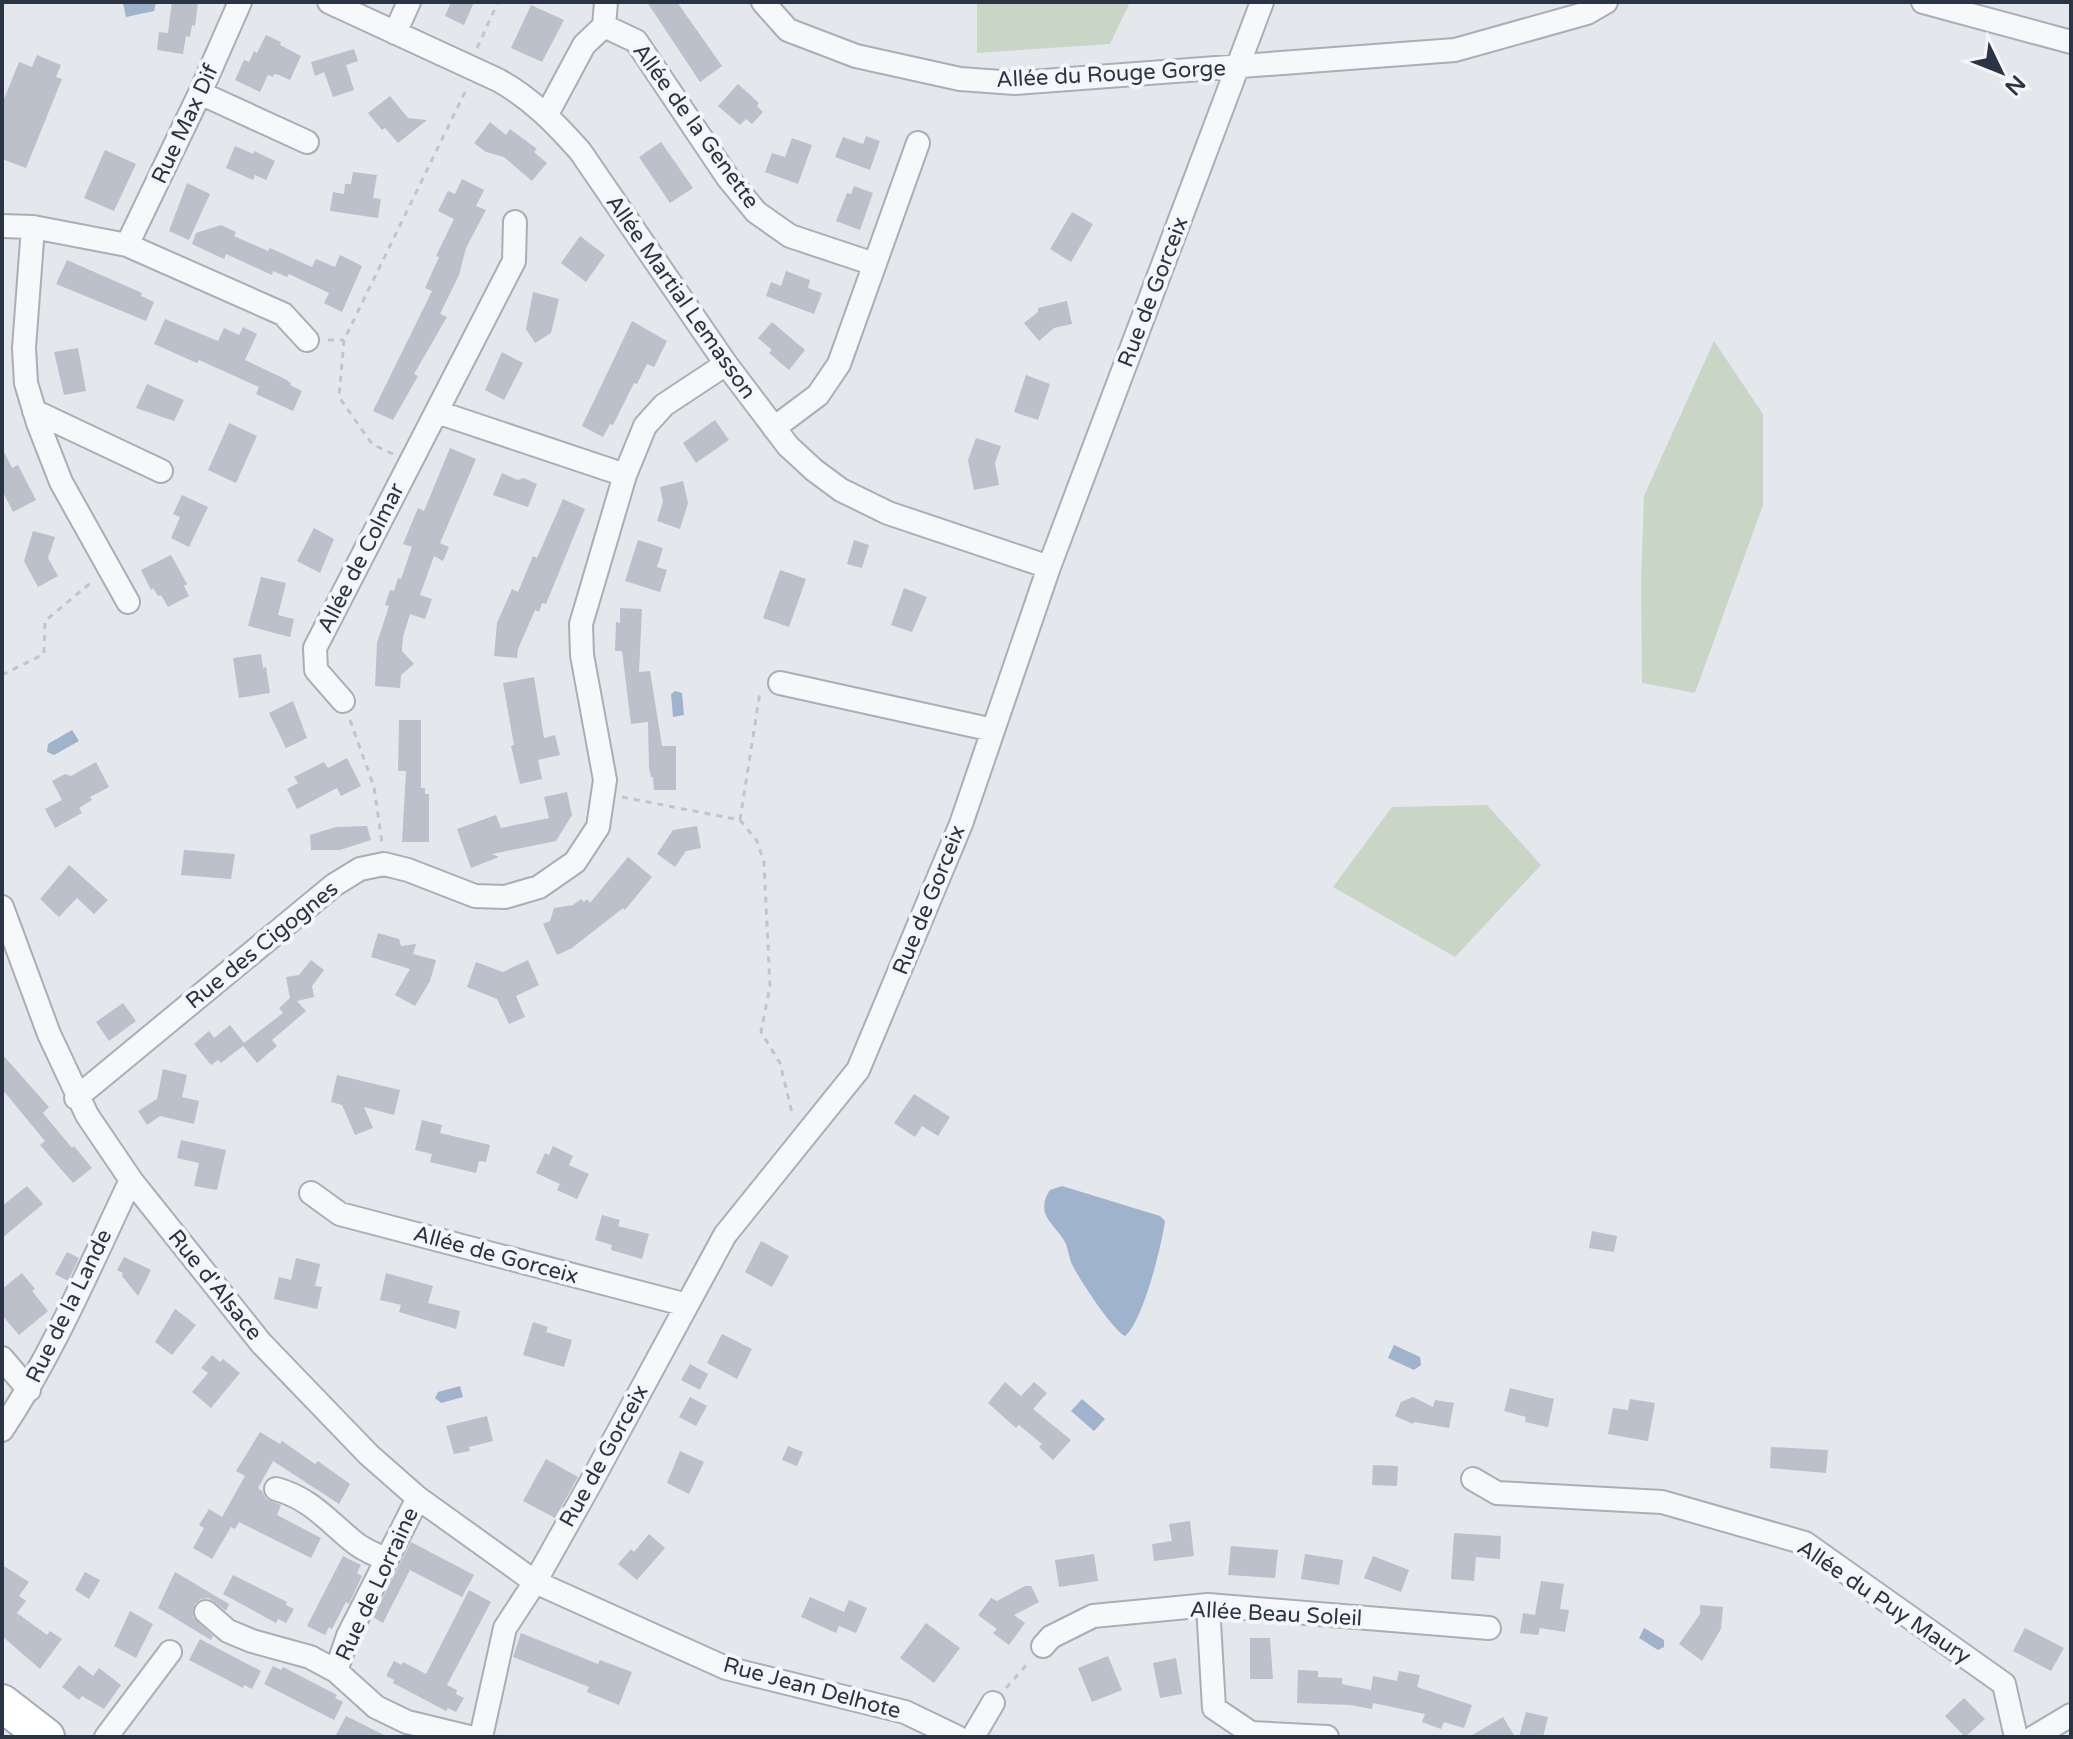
<svg xmlns="http://www.w3.org/2000/svg" width="2073" height="1739" viewBox="0 0 2073 1739" font-family="'Varela Round',sans-serif">
<style>
.green{fill:#c9d6c5}
.water{fill:#9fb4cc}
.building{fill:#bbc0ca}
.lines{fill:none;stroke-linecap:round;stroke-linejoin:round}
.minor-casing{stroke:#a9aeb7;stroke-width:26}
.primary-casing{stroke:#a3abb8;stroke-width:40}
.path{stroke:#c2c5cb;stroke-width:3;stroke-dasharray:6 6;stroke-linecap:butt}
.minor{stroke:#f7f8fa;stroke-width:22}
.primary{stroke:#fff;stroke-width:36}
.labels{text-anchor:middle;dominant-baseline:central;stroke-width:8;stroke-linejoin:round;paint-order:stroke}
.street-label{font-size:22px;fill:#2b3445;stroke:#f4f6f9}
</style>
<rect width="100%" height="100%" fill="#e4e7ec"/>
<path class="green" d="M977,2H1130L1110,44L977,53Z
M1714,341L1763,414V505L1695,693L1642,683L1641,581L1644,496Z
M1487,805L1541,865L1455,957L1333,887L1392,807Z"/>
<path class="water" d="M123,3L127,2L156,3L154,11L126,17Z
M675,691L682,693L684,715L673,717L671,694Z
M72,730L79,741L54,755L47,752L48,744Z
M1062,1186L1160,1216L1165,1221C1162,1244 1143,1322 1125,1336C1114,1332 1076,1275 1071,1262C1069,1256 1068,1250 1066,1244C1061,1233 1049,1224 1045,1213C1043,1204 1045,1197 1050,1190Z
M1394,1345L1420,1357L1421,1365L1414,1370L1388,1358Z
M460,1386L463,1397L441,1403L435,1398L438,1392Z
M1082,1399L1105,1419L1094,1431L1071,1411Z
M1644,1628L1664,1640V1647L1658,1650L1639,1638Z"/>
<path class="building" d="M172,2H198L195,26L192,25L190,37L186,36L183,54L157,50L159,32L168,33Z
M451,2H474L464,25L445,16Z
M647,2H677L722,66L700,82Z
M531,5L564,20L542,62L511,48Z
M266,35L281,42L280,45L301,56L290,80L279,75L274,74L273,77L268,75L260,92L235,80L244,60L249,62L254,51L257,53Z
M354,49L358,61L346,65L354,90L333,97L324,72L315,76L311,62Z
M37,55L61,65L56,77L62,79L26,168L2,159V104L19,62L32,67Z
M738,84L759,103L757,106L763,112L752,124L746,119L740,125L718,106Z
M390,96L408,118L427,120L398,143L385,128L382,130L368,113Z
M490,122L506,135L510,129L537,149L534,152L547,163L532,181L504,157L486,152L474,143Z
M866,136L880,141L870,170L835,157L843,137L863,144Z
M792,138L812,145L798,184L765,172L772,153L785,157Z
M661,142L693,188L670,203L639,157Z
M235,146L253,154L254,151L275,161L266,180L255,175L253,180L226,168Z
M105,150L136,164L114,211L84,198Z
M353,172L377,175L373,198L381,199L378,218L330,211L333,192L344,194L345,184H351Z
M462,179L484,190L476,206L486,210L466,248L459,275L440,314L447,317L414,374L418,376L393,420L373,411L432,291L425,288L439,257L436,256L454,219L438,211L448,191L455,194Z
M187,183L210,194L189,240L169,231Z
M854,186L873,193L860,230L836,221L847,193L851,194Z
M1072,212L1093,224L1071,262L1050,249Z
M221,225L236,232L234,236L268,251L270,248L312,267L316,259L335,267L340,255L362,266L342,312L324,303L329,293L289,274L287,277L273,271L272,275L226,254L224,259L192,244L196,233Z
M580,236L605,255L586,282L561,263Z
M67,260L142,293L141,296L154,302L146,321L56,284Z
M786,271L810,280L808,288L822,293L814,314L766,296L771,282L781,286Z
M533,292L559,299L551,333L535,343L526,329Z
M1067,301L1072,324L1054,328L1039,341L1024,323L1038,312V308Z
M165,319L218,341L224,328L239,335L243,327L257,334L245,360L285,379L291,383L290,385L302,391L293,411L256,394L259,387L199,360L197,363L154,344Z
M632,321L667,341L654,367L647,364L637,384L634,383L613,425L610,424L603,437L582,426Z
M772,322L805,350L789,370L769,353L772,350L758,338Z
M78,348L86,391L64,395L54,352Z
M502,352L523,363L504,400L485,390Z
M1026,375L1050,384L1038,420L1014,412Z
M147,384L184,400L174,421L136,408Z
M715,420L729,440L696,463L683,443Z
M229,423L257,436L236,483L208,470Z
M976,438L1001,446L995,463L999,485L974,490L968,460Z
M2,448L12,468L18,465L36,500L13,512L2,490Z
M450,448L476,459L440,543L449,547L443,561L434,556L420,595L432,599L425,619L410,614L403,637L402,651L414,664L401,675L400,688L375,686L377,643L389,606L385,605L390,590L394,591L398,578L401,579L412,547L403,544L418,508L424,511Z
M502,473L518,480L524,478L537,484L528,507L493,495Z
M683,481L688,503L680,529L657,521L663,502L660,487Z
M182,495L208,507L189,547L171,538L180,517L173,514Z
M563,499L585,509L546,604L542,603L539,612L535,610L518,649L517,658L494,656L497,623L512,589L518,592L533,556L537,558Z
M314,528L334,539L320,573L297,561Z
M33,531L55,537L48,558L58,576L38,587L24,561Z
M638,540L663,548L657,567L667,570L660,592L625,581Z
M854,540L869,545L862,568L847,564Z
M171,555L187,584L184,586L189,596L168,607L161,595L158,596L153,588L151,590L141,570Z
M780,570L806,579L789,627L763,618Z
M261,577L286,583L278,615L294,619L290,637L248,626Z
M904,588L927,597L912,632L891,625Z
M620,608L642,609L639,672L650,671L662,746H676V790H654L653,777H651L649,769L648,722L631,724L622,651H615L616,622L620,623Z
M261,654L263,668L266,667L270,693L239,698L233,658Z
M534,677L544,738L555,735L560,755L538,760L542,779L520,784L511,746L514,745L503,683Z
M293,701L307,738L286,748L269,713Z
M399,720H421V788H425V794H429V842H402L406,771H398Z
M347,758L361,786L341,796L337,788L297,809L287,789L298,783L294,777L324,762L328,768Z
M96,762L109,787L90,797L92,800L79,808L82,813L55,828L45,809L62,800L52,781L65,774L71,776Z
M567,792L572,815L556,841L492,854L499,857L471,868L457,829L496,815L501,828L549,818L544,797Z
M367,826L371,840L340,850H311L310,835L336,827Z
M697,826L701,848L686,851L675,867L657,854L673,830Z
M184,850L235,854L231,879L181,875Z
M628,857L652,877L625,910L623,908L572,948L557,955L543,924L550,921L554,908L573,905L581,899L584,902L587,899L590,903Z
M69,865L108,900L94,914L77,898L59,917L40,899Z
M378,933L399,939L401,946L416,944L413,954L436,960L430,981L415,1006L395,995L410,969L371,957Z
M311,960L324,970L312,986L314,997L297,1001L306,1011L272,1040L277,1046L257,1063L243,1046L221,1063L218,1060L211,1065L194,1044L209,1031L214,1038L230,1025L244,1043L283,1013L279,1008L290,998L286,977L299,975Z
M528,960L539,985L516,996L525,1017L509,1024L497,999L467,987L476,962L503,972Z
M123,1003L136,1021L109,1041L96,1022Z
M2,1054L49,1107L43,1113L72,1148L74,1146L92,1168L73,1183L40,1145L45,1141L2,1089Z
M163,1069L187,1075L182,1097L199,1101L194,1124L160,1116L147,1125L138,1111L157,1099Z
M337,1075L400,1090L394,1115L364,1107L373,1128L355,1135L342,1105L331,1102Z
M914,1094L950,1117L938,1136L922,1126L915,1137L894,1123Z
M422,1120L442,1125L440,1133L490,1145L486,1162L479,1161L476,1173L430,1162L432,1154L415,1150Z
M181,1140L226,1150L217,1190L194,1186L199,1163L177,1158Z
M553,1146L573,1156L569,1165L589,1174L577,1199L557,1190L560,1184L536,1173L545,1153L549,1155Z
M27,1186L43,1204L2,1238V1206Z
M602,1215L620,1220L618,1226L649,1234L642,1259L611,1250L612,1245L595,1240Z
M1592,1231L1617,1236L1614,1252L1589,1248Z
M761,1241L789,1256L772,1287L745,1272Z
M67,1252L79,1258L68,1281L55,1274Z
M124,1257L151,1270L138,1296L122,1276L123,1273L117,1270Z
M296,1258L320,1264L315,1286L322,1287L317,1309L274,1299L279,1277L291,1280Z
M22,1273L35,1289L32,1291L48,1311L19,1335L2,1315V1289Z
M386,1273L433,1286L428,1303L460,1311L456,1329L399,1312L401,1305L380,1300Z
M175,1309L196,1325L172,1355L155,1342Z
M533,1322L548,1327L546,1332L572,1340L564,1367L523,1355Z
M722,1334L752,1349L737,1379L707,1363Z
M212,1355L220,1362L223,1359L240,1373L211,1408L192,1392L208,1373L201,1368Z
M690,1364L708,1374L700,1390L681,1380Z
M1005,1382L1021,1396L1034,1382L1047,1393L1033,1409L1071,1440L1053,1460L1039,1447L1042,1444L1019,1425L1016,1428L988,1403Z
M1510,1388L1554,1399L1548,1427L1525,1422L1526,1417L1504,1411Z
M690,1397L707,1406L696,1426L679,1417Z
M1413,1397L1433,1407L1435,1400L1454,1403L1449,1428L1414,1422L1413,1424L1395,1416L1401,1402Z
M1630,1399L1655,1403L1648,1441L1608,1434L1613,1408L1628,1410Z
M487,1416L493,1441L469,1447L470,1451L454,1454L446,1426Z
M260,1432L280,1444L282,1441L315,1464L318,1461L350,1484L339,1504L273,1461L258,1488L262,1491L266,1499L281,1505L277,1515L321,1538L311,1558L239,1522L235,1529L231,1527L212,1559L193,1548L204,1528L199,1525L209,1509L222,1517L245,1476L236,1471Z
M788,1446L803,1452L797,1466L782,1460Z
M1771,1447L1828,1450L1826,1473L1770,1468Z
M680,1451L704,1462L689,1494L667,1483Z
M546,1459L578,1477L555,1518L523,1501Z
M1373,1465L1398,1466L1397,1486L1372,1485Z
M1190,1521L1194,1556L1154,1561L1152,1544L1172,1541L1169,1524Z
M1454,1533L1501,1536L1500,1559L1476,1557L1474,1581L1451,1579Z
M649,1534L665,1548L637,1580L618,1564L631,1549L634,1552Z
M411,1542L474,1575L462,1597L410,1570L383,1623L373,1617Z
M1231,1546L1278,1550L1275,1578L1228,1575Z
M1094,1554L1098,1581L1059,1587L1055,1560Z
M1305,1554L1343,1560L1339,1585L1301,1579Z
M343,1556L361,1565L357,1573L362,1576L349,1604L346,1602L332,1629L329,1627L325,1635L307,1626Z
M1373,1556L1409,1570L1401,1592L1364,1578Z
M2,1565L29,1582L19,1596L26,1601L17,1613L47,1635L50,1631L62,1639L40,1669L2,1636Z
M85,1572L100,1580L89,1599L75,1590Z
M175,1572L229,1604L226,1611L209,1598L201,1599L195,1604L193,1617L213,1636L211,1640L158,1608Z
M233,1575L287,1602L286,1605L294,1609L286,1623L278,1619L276,1623L223,1594Z
M1541,1581L1564,1584L1560,1609L1569,1610L1565,1632L1540,1628L1538,1635L1520,1633L1523,1613L1535,1615Z
M1025,1586H1031L1039,1602L1014,1615L1025,1623L1009,1645L993,1633L997,1629L978,1615L991,1598L997,1601Z
M469,1590L491,1602L447,1685L457,1690L456,1694L464,1698L456,1712L448,1708L446,1711L393,1683L394,1680L386,1676L394,1661L402,1665L403,1662L426,1674Z
M810,1597L844,1612L849,1600L867,1608L856,1633L839,1626L836,1633L801,1617Z
M1700,1605L1723,1607L1721,1629L1702,1661L1679,1644L1700,1614Z
M130,1611L153,1624L136,1658L114,1646Z
M926,1623L960,1648L934,1683L900,1658Z
M2025,1628L2064,1648L2051,1671L2013,1651Z
M521,1633L598,1664L600,1660L632,1672L619,1705L587,1692L589,1687L513,1657Z
M1250,1638H1270L1273,1679H1250Z
M200,1639L261,1671L252,1689L244,1685L243,1688L189,1660Z
M1108,1656L1122,1690L1092,1702L1078,1668Z
M1176,1658L1182,1694L1160,1698L1153,1663Z
M79,1665L93,1676L99,1668L121,1685L104,1709L82,1696L79,1700L62,1687Z
M273,1666L281,1670L283,1667L337,1695L335,1698L343,1702L334,1720L264,1684Z
M1298,1670L1318,1671V1677L1342,1678V1684L1371,1690L1373,1676L1397,1681L1399,1671L1420,1675L1417,1687L1472,1705L1464,1728L1444,1722L1441,1729L1422,1722L1425,1714L1373,1703L1372,1709L1350,1705L1297,1703Z
M1964,1698L1985,1719L1965,1737L1945,1716Z
M1526,1712L1548,1717L1543,1737H1519Z
M346,1716L388,1737H335Z
M1503,1717L1515,1737H1469Z"/>
<g class="lines">
<g class="minor-casing">
<path id="minor" d="M329,2L498,80C532,99 555,123 580,151L726,364L788,446L814,470L841,490L888,513L1049,567
M763,2L788,30L856,56L960,79L1015,83L1455,50L1587,13L1606,2
M1923,2L2071,42
M604,26L606,2
M395,33L409,2
M200,93L307,142
M547,114L584,45L604,26L636,41L728,178L756,212L790,236L874,264
M2,226L33,227L127,245L283,314L307,340
M33,227L24,348L26,383L38,423L61,482L128,602
M127,245L200,93L240,2
M34,411L161,471
M437,412L625,475
M774,428L818,395L839,364L918,143
M780,683L993,730
M343,701L316,670L315,648L514,261L515,222
M2,907L49,1034L87,1115L131,1180L261,1343L369,1455L418,1498L535,1582L726,1668L905,1712L957,1737
M76,1098L334,885L360,869L384,864L408,870L475,896L505,897L539,887L575,862L598,827L605,780L582,655L581,624L625,475L645,426L664,405L726,364
M311,1193L340,1214L687,1305
M2,1358L29,1390
M2,1430C54,1352 91,1264 131,1180
M1473,1479L1497,1493L1662,1502L1805,1543L2004,1684L2016,1737
M276,1489C310,1498 328,1521 354,1542C363,1550 377,1555 387,1560
M1208,1605L1214,1708L1251,1733L1327,1737
M206,1612L228,1631L252,1641L310,1657L336,1671L376,1707L407,1722L469,1737
M1043,1646L1051,1637L1093,1616L1208,1605L1489,1628
M336,1671L348,1636L418,1498
M106,1737L170,1652
M481,1737L505,1628L535,1582L590,1484L725,1235L858,1070L961,824L1049,567L1262,2
M973,1737L993,1703
M2034,1737L2071,1715"/>
</g>
<g class="primary-casing">
<path id="primary" d="M2,1703L46,1737"/>
</g>
<path class="path" d="M477,48L498,2
M328,340H344
M393,454L372,444L339,397L344,340L468,86
M2,675L44,654L45,621L94,580
M350,720L374,787L382,843
M622,797L740,820L757,841L764,863L770,986L761,1032L780,1063L793,1117
M740,820L760,692L762,691
M1006,1688L1030,1661"/>
<use href="#minor" class="minor"/>
<use href="#primary" class="primary"/>
</g>
<g class="labels">
<g class="street-label">
<text transform="translate(1111 74) rotate(-3)">Allée du Rouge Gorge</text>
<text transform="translate(185 124) rotate(-65)">Rue Max Dif</text>
<text transform="translate(696 126) rotate(54)">Allée de la Genette</text>
<text transform="translate(1153 292) rotate(-69)">Rue de Gorceix</text>
<text transform="translate(681 297) rotate(55)">Allée Martial Lemasson</text>
<text transform="translate(361 558) rotate(-63)">Allée de Colmar</text>
<text transform="translate(929 900) rotate(-68)">Rue de Gorceix</text>
<text transform="translate(262 945) rotate(-39)">Rue des Cigognes</text>
<text transform="translate(496 1255) rotate(15)">Allée de Gorceix</text>
<text transform="translate(215 1285) rotate(51)">Rue d'Alsace</text>
<text transform="translate(69 1306) rotate(-64)">Rue de la Lande</text>
<text transform="translate(604 1456) rotate(-61)">Rue de Gorceix</text>
<text transform="translate(377 1584) rotate(-65)">Rue de Lorraine</text>
<text transform="translate(1884 1602) rotate(34)">Allée du Puy Maury</text>
<text transform="translate(1276 1614) rotate(3)">Allée Beau Soleil</text>
<text transform="translate(812 1688) rotate(15)">Rue Jean Delhote</text>
</g>
</g>
<rect width="2073" height="1739" fill="none" stroke="#2b3445" stroke-width="8"/>
<g transform="translate(2001 72) rotate(133)" stroke="#f4f6f9" stroke-width="6" paint-order="stroke">
<path d="M0-6L14 30L0 20L-14 30Z" fill="#2b3445"/>
<text y="-12" font-size="22" font-weight="bold" text-anchor="middle" fill="#2b3445">N</text>
</g>
</svg>
